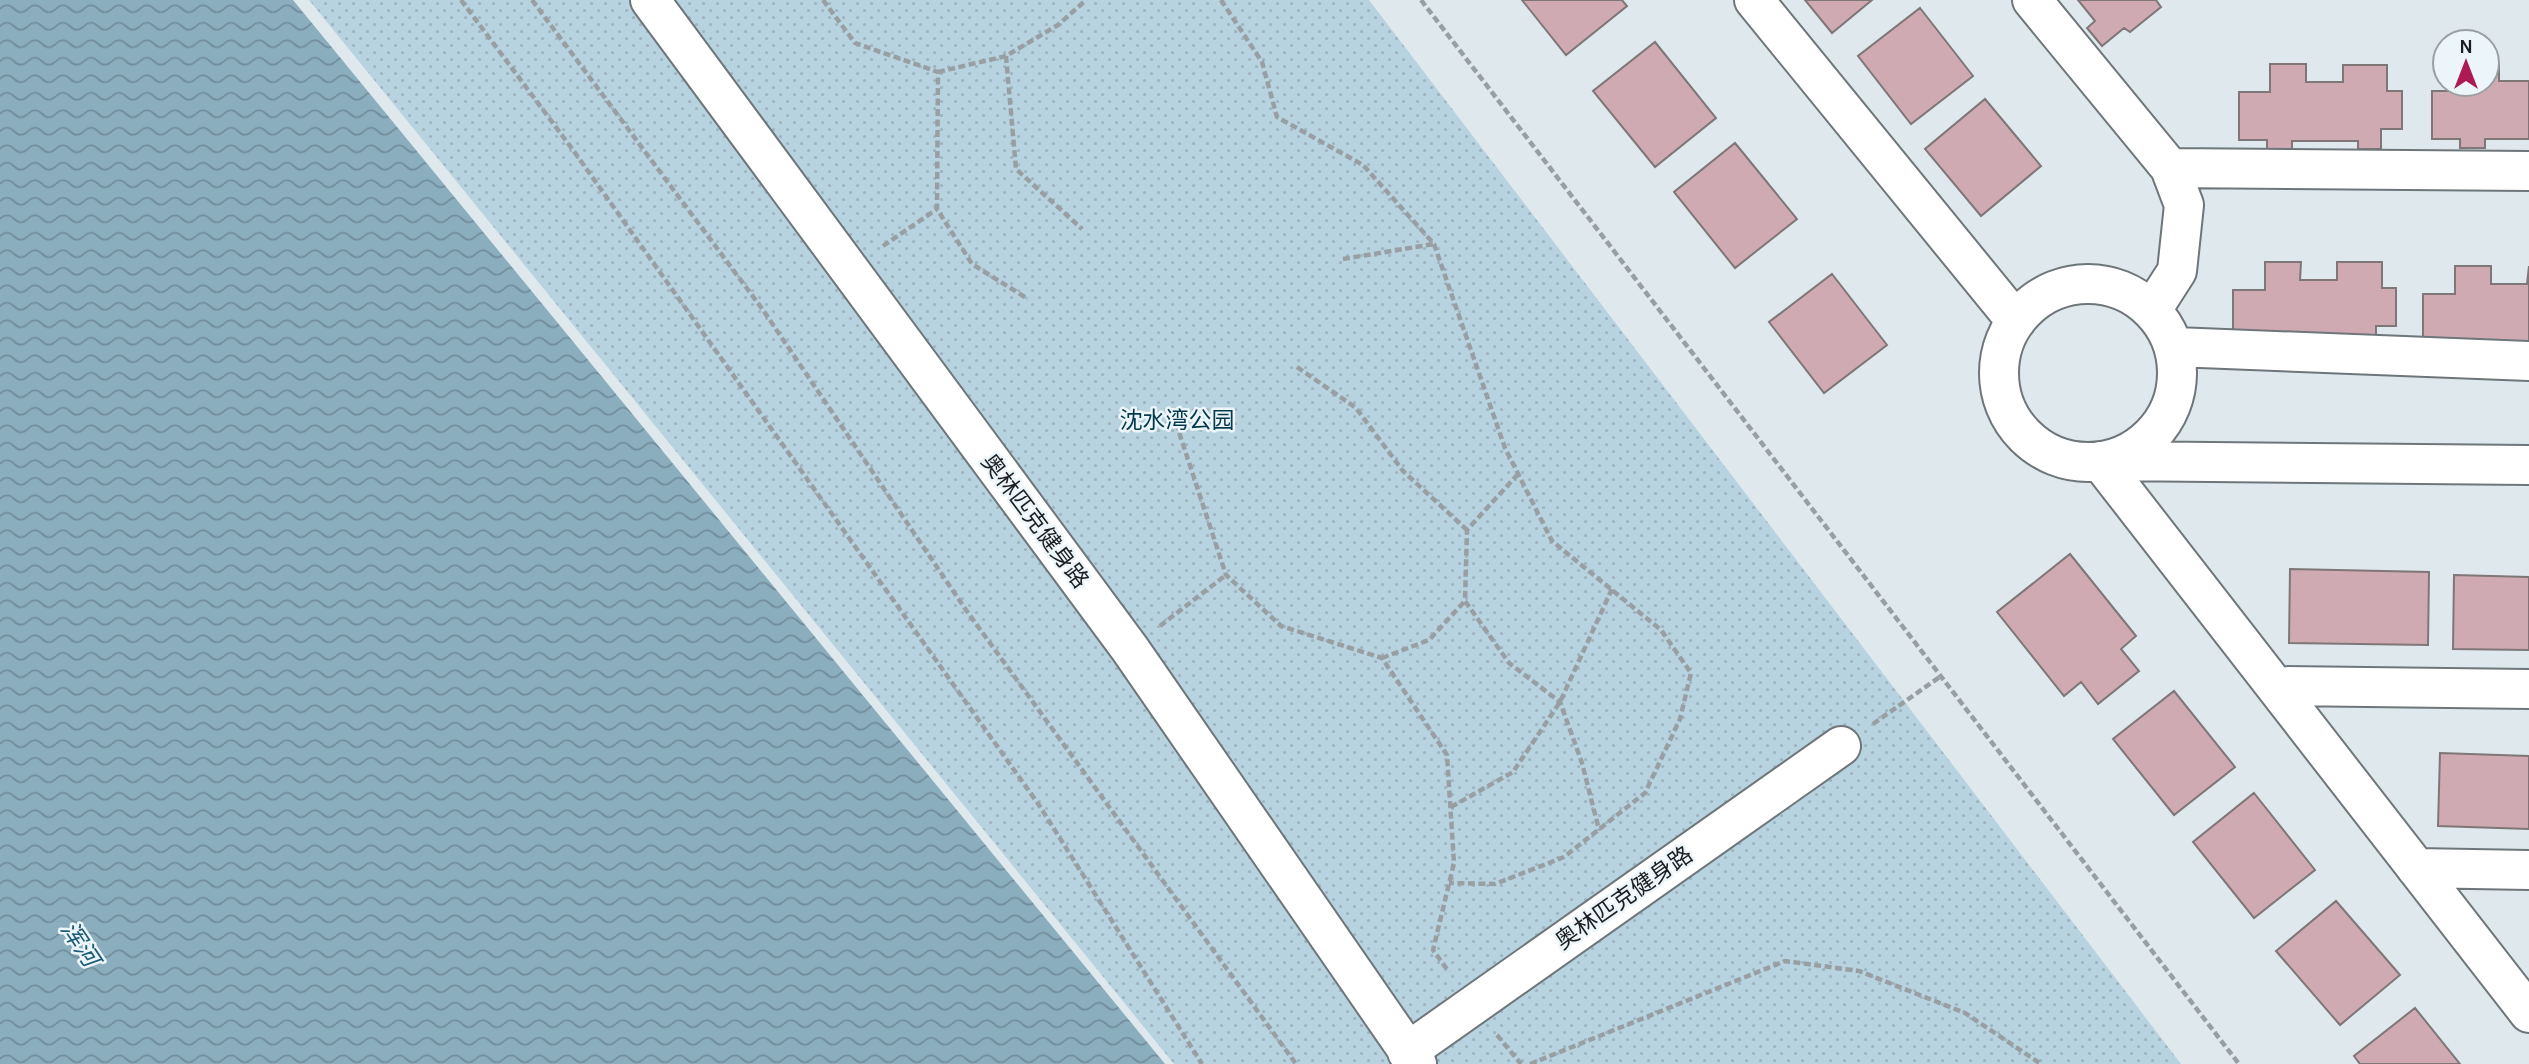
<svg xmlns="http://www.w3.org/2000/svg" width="2529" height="1064" viewBox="0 0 2529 1064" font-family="Karla,'Noto Sans SC',sans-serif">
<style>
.park{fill:url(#park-dots)}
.water{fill:url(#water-waves)}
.building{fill:#d0aab2;stroke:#7f7677;stroke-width:2}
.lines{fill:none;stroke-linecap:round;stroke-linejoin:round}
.minor-casing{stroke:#6e767a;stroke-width:42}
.path{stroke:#979fa3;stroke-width:4.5;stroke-dasharray:7 3.5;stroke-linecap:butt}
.minor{stroke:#fff;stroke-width:38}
.labels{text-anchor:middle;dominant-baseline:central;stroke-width:5;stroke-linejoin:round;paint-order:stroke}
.park-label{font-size:23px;fill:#05394c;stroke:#ecf5fa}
.street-label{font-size:23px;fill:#1c1f21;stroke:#ecf5fa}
.water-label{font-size:24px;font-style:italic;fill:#1c5c76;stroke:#ecf5fa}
</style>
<defs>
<pattern id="park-dots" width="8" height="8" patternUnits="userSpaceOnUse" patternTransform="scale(1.75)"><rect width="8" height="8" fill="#b8d3e0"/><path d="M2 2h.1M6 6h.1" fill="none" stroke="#9eb5c0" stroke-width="1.8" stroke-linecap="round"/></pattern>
<pattern id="water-waves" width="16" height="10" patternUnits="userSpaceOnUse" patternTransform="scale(1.75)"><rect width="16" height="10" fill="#8baebf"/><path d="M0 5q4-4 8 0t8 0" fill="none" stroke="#718d9b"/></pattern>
</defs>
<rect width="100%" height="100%" fill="#dee8ed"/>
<path class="park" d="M309,0H1369L2181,1064H1174Z"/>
<path class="water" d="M0,0H293L1165,1064H0Z"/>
<path class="building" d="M1522,0H1622L1627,6L1566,55Z
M1805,0H1872L1832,33Z
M2078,0H2156L2161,7L2130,32L2124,28L2102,46L2087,28L2095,21Z
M1920,8L1973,76L1911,124L1858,56Z
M1655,42L1716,118L1655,167L1593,91Z
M2487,63H2499V81H2529V139H2485V148H2460V139H2432V91H2463V84H2487Z
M2270,64H2306V82H2343V65H2387V91H2402V129H2381V149H2358V141H2292V149H2267V140H2239V92H2270Z
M1985,99L2041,166L1981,216L1925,149Z
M1735,143L1797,219L1735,268L1674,192Z
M2265,262H2301L2300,280H2337V262H2382V288H2396V326H2376V346L2233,338V290H2265Z
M2455,266H2491V284H2527L2529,266V343L2423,342V294H2455Z
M1832,274L1887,345L1824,393L1769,322Z
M2070,554L2136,636L2121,649L2139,671L2098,704L2081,682L2064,696L1997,612Z
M2290,569L2429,572L2428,645L2289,643Z
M2454,575L2529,577V650L2453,649Z
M2174,691L2235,767L2174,815L2113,739Z
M2440,753L2529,756V829L2438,826Z
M2254,793L2315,870L2254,918L2193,842Z
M2336,901L2400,975L2340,1025L2276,951Z
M2415,1008L2460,1064H2360L2354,1056Z"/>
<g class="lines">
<g class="minor-casing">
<path id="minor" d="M650,0L1130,649L1417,1064
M1754,0L2016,321
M2032,0L2170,168L2184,205L2177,271L2152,310
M2170,168L2529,171
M1999 373a89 89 0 1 1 178 0a89 89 0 1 1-178 0Z
M2175,347L2529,361
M2100,461L2529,1013
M2109,461L2529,465
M2276,686L2529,689
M2416,868L2529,870
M1407,1052L1841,746"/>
</g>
<path class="path" d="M461,0L573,150L1039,805L1202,1064
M532,0L763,310L966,610L1296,1064
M823,0L855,43L938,72L937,209L972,264L1028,299
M1221,0L1262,62L1277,117L1363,165L1434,244L1505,448L1552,541L1661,630L1691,673L1680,719L1645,793L1564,857L1495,884L1449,883
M1421,0L2239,1064
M1006,56L1016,169L1082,229
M938,72L1006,56L1058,25L1086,0
M883,246L937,209
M1343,259L1434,244
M1297,367L1356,408L1403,471L1467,530
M1176,423L1226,575L1281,626L1382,658L1447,755L1454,863L1433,950L1449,972
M1518,474L1467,530L1465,601L1509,663L1560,702L1582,763L1599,830
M1160,626L1226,575
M1382,658L1429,640L1465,601
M1873,724L1941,676
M1451,807L1513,772L1560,702L1612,589
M1497,1035L1521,1064
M1530,1064L1785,961L1859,971L1965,1013L2041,1064"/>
<use href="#minor" class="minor"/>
</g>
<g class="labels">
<g class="park-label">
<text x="1177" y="420">沈水湾公园</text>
</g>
<g class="street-label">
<text transform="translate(1035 521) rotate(53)">奥林匹克健身路</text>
<text transform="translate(1624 898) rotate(-35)">奥林匹克健身路</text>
</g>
<g class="water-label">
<text transform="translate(80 944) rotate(56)">浑河</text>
</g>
</g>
<g transform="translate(2466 63)"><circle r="33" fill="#ecf5fa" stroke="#999fa3" stroke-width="2"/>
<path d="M0-5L12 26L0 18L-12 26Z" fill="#ac1b52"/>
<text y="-10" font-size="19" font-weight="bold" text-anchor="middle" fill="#1c1f21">N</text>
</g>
</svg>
